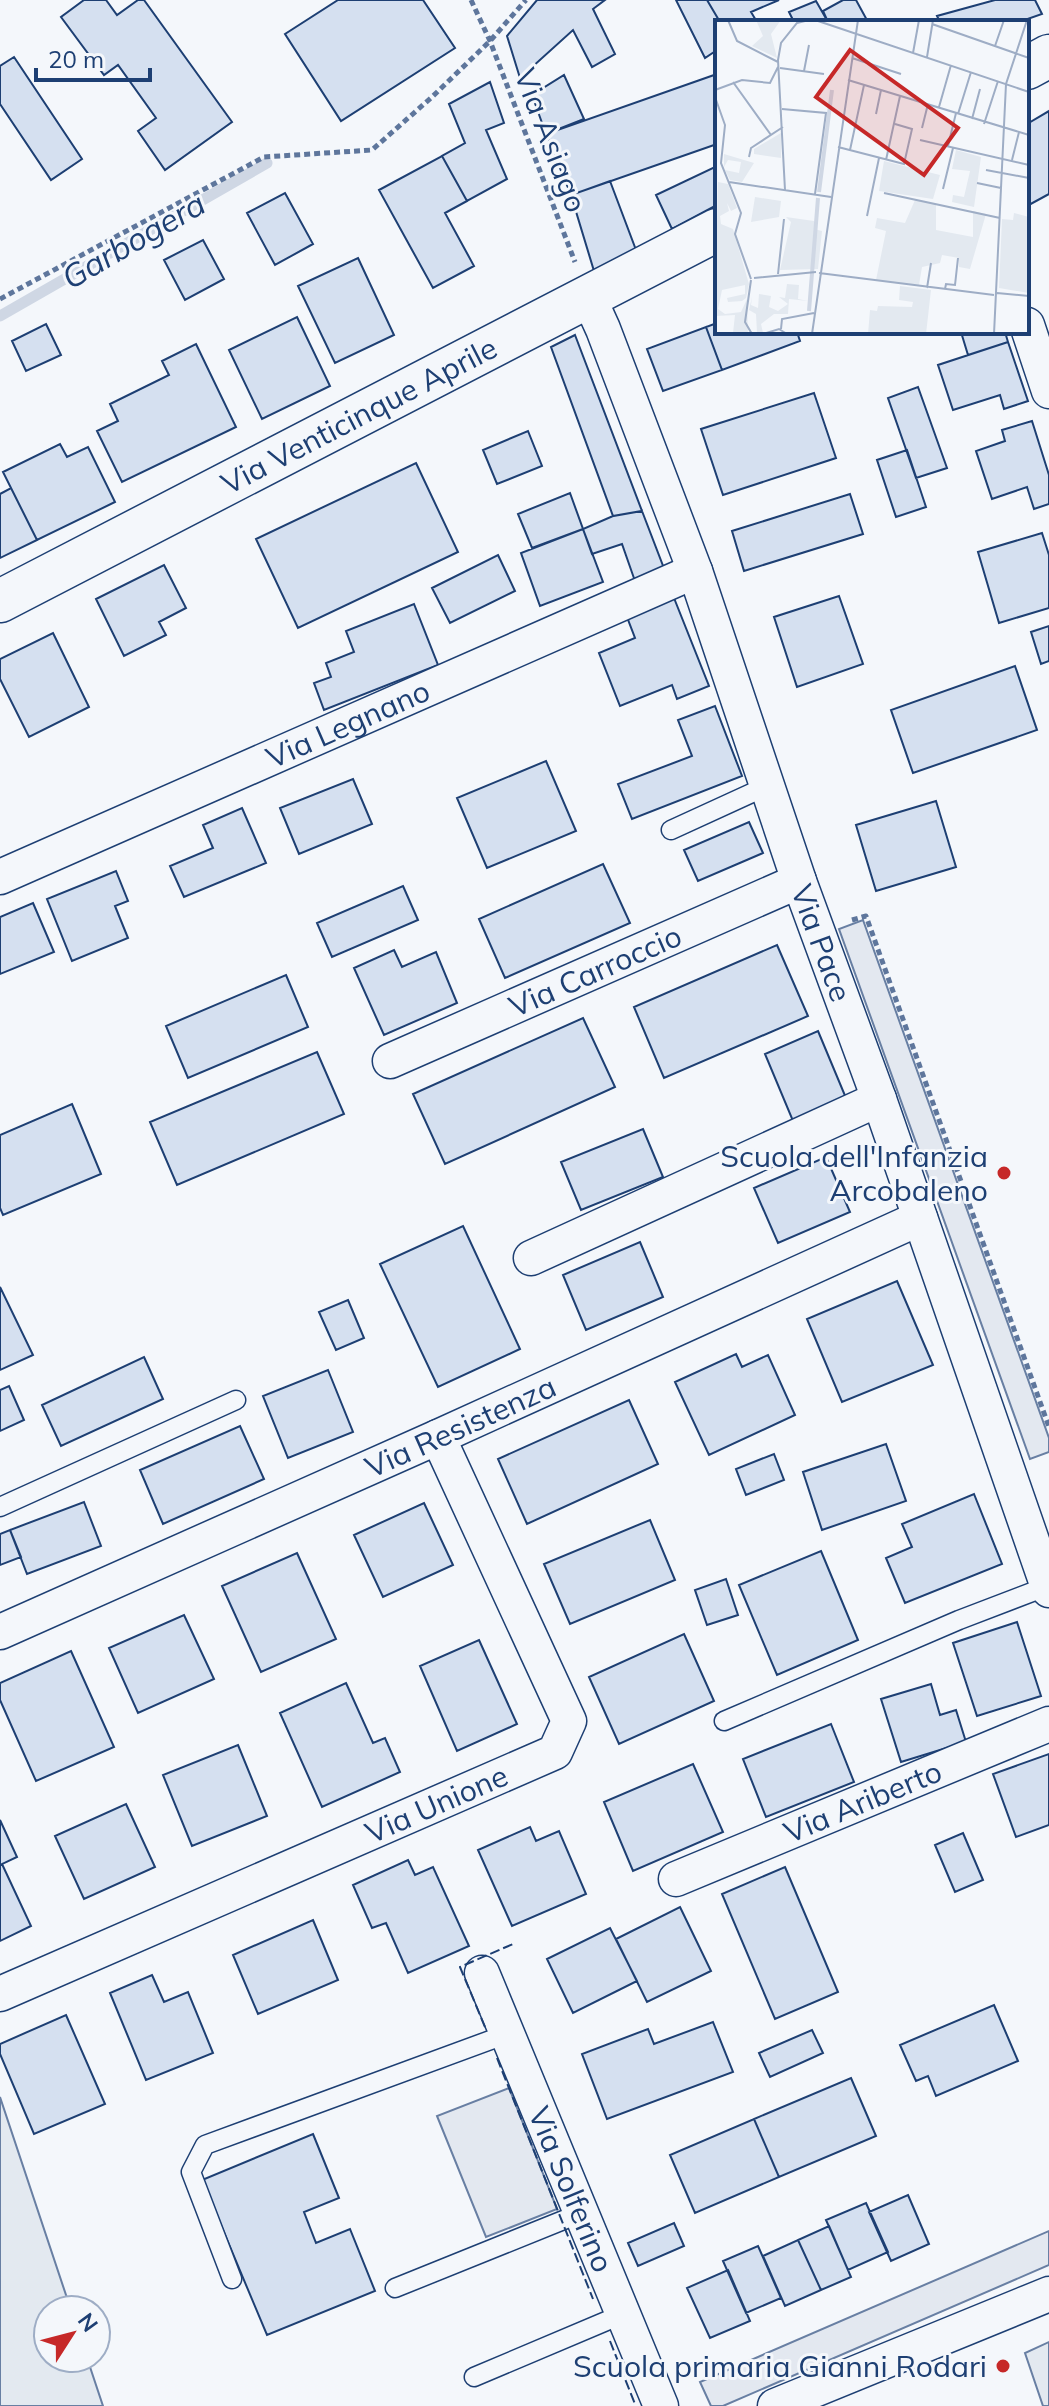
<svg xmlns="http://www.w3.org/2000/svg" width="1049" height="2406" viewBox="0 0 1049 2406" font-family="Mulish,sans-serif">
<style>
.green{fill:#e3e9f0;stroke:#687fa3;stroke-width:2}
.parking{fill:#e3e8f0;stroke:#687fa3;stroke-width:2}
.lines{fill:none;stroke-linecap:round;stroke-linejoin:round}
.stream{stroke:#cfd7e4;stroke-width:11}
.building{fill:#d5e0f0;stroke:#1d3f73;stroke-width:2}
.service-casing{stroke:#1d3f73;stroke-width:21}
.minor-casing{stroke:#1d3f73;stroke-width:37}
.tertiary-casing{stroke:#1d3f73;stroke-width:45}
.path{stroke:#5e769c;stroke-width:5;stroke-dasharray:6 4;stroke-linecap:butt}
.service{stroke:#f4f7fb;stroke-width:18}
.minor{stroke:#f4f7fb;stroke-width:34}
.tertiary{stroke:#f4f7fb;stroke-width:42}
.fence{stroke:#1d3f73;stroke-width:2;stroke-dasharray:10 4;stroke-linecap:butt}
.poi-dot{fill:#c62828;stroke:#f4f7fb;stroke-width:3}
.labels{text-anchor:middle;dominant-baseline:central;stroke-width:6;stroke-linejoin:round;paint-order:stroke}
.street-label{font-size:30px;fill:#1d3f73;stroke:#f4f7fb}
.poi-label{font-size:30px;fill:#1d3f73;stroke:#f4f7fb;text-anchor:end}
.water-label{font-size:32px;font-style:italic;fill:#1d3f73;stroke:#f4f7fb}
.inset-river{fill:none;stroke:#cfd7e4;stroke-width:4}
.inset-road{fill:none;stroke:#9eadc5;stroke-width:2}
.view{fill:#c62828;fill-opacity:0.15;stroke:#c62828;stroke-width:4}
.inset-edge{fill:none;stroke:#1d3f73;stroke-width:4}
</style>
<rect width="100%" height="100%" fill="#f4f7fb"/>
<path class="green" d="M0,2097L71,2310H48V2358H87L103,2406H0Z
M1049,2342V2406H1043L1025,2353Z"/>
<path class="parking" d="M863,920L1049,1438V1452L1030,1459L839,929Z
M509,2088L557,2209L486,2237L437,2116Z
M1049,2231V2265L723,2406H711L700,2382Z"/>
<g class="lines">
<path class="stream" d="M0,316L267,163"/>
</g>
<path class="building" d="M84,0H106L117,15L138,0H144L232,122L165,170L138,131L156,118L118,65L104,75L61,17Z
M338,0H423L455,48L341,121L285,34Z
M537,0H605L593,9L615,54L592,67L573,30L520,78L507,36Z
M676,0H707L720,22H717V50L705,58Z
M707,0H779L751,12L757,22H720Z
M843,0H856L868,22H828L823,11Z
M995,0H1035L1042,14L1019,22H940L937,16Z
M816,1L828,22H794L789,12Z
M14,57L82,159L51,180L0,104V66Z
M717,74V144L571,195L546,134Z
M564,75L584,119L546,134L532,95Z
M490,82L504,123L486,130L507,179L467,201L442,156L465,143L449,104Z
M1049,111V194L1027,206V124Z
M442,156L467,201L445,213L474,266L433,288L379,190Z
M717,166V205L672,229L656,195Z
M610,181L636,250L594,271L571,195Z
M285,193L313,244L275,265L247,213Z
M203,240L224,279L185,300L164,260Z
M358,258L394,335L335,363L298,286Z
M297,317L330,386L262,419L229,350Z
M717,323V332H797L800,341L722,370L706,327Z
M46,324L61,355L26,371L12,341Z
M706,327L722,370L663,391L647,349Z
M961,332H1005L1008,342L968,355Z
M575,335L642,511L613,516L551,347Z
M1008,342L1028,401L1004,409L1000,395L953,410L938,365Z
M196,344L236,427L122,482L97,431L118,421L110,404L169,375L162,361Z
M918,387L947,468L916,478L888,398Z
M814,393L836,458L723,495L701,429Z
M1032,421L1049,475V504L1034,509L1027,487L992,499L976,451L1005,441L1002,430Z
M528,431L542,466L497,484L483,450Z
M60,444L67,457L88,447L115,502L37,540L3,472Z
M907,450L926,507L896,517L877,460Z
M416,463L458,552L298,628L256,539Z
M11,488L37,540L0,558V494Z
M570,493L583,529L532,548L518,514Z
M850,494L863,534L744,571L732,531Z
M642,511L665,571L636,584L622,544L592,554L583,529L613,516Z
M583,529L603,582L540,606L521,553Z
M1042,533L1049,555V608L999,623L978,552Z
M498,555L515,591L450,623L432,588Z
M164,565L186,608L159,622L166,635L124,656L96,599Z
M839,596L863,664L797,687L774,617Z
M674,598L709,686L677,699L672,685L620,706L599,653L635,638L627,617Z
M414,604L438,665L324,710L314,683L331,677L326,663L354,652L346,631Z
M1049,626V661L1041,664L1031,632Z
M53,633L89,707L29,737L0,679V659Z
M1015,666L1037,730L913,773L891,710Z
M715,706L742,776L632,819L618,784L692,756L678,720Z
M546,761L576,831L487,868L457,798Z
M353,779L372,824L299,854L280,808Z
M936,801L956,867L876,891L856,825Z
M242,808L266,863L184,897L170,866L213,848L203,825Z
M749,822L763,853L698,881L684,850Z
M603,864L630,923L505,978L479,919Z
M116,871L128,901L115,906L128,938L72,961L47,899Z
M403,886L418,920L332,957L317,923Z
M33,903L54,952L0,974V917Z
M777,945L808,1016L664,1078L634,1007Z
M394,950L402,967L436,952L457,1003L384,1035L354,968Z
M286,975L308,1027L188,1078L166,1026Z
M583,1018L615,1087L445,1164L413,1094Z
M818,1031L846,1098L793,1121L765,1054Z
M317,1052L344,1114L177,1185L150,1122Z
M72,1104L101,1174L3,1215L0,1208V1135Z
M643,1129L663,1177L581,1210L561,1162Z
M826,1157L850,1212L778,1243L754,1188Z
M463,1226L520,1349L438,1387L380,1264Z
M640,1242L663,1297L586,1330L563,1275Z
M897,1281L933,1365L842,1402L807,1319Z
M0,1287L33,1355L0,1370Z
M348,1300L364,1338L336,1350L319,1312Z
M736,1354L742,1367L768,1355L795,1415L709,1455L675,1382Z
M144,1357L163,1399L61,1446L42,1405Z
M328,1370L353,1432L288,1458L263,1396Z
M9,1386L24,1420L0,1431V1390Z
M629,1400L658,1464L527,1524L498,1459Z
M240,1426L264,1479L163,1524L140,1470Z
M886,1444L906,1501L822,1530L803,1472Z
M774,1454L784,1480L746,1495L736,1469Z
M974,1494L1002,1564L905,1603L886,1558L912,1547L902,1524Z
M84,1502L101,1546L27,1574L10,1530Z
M424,1503L453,1565L383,1597L354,1535Z
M650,1520L675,1580L570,1624L544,1564Z
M10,1530L21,1557L0,1565V1534Z
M821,1551L858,1640L777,1675L739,1585Z
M297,1553L336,1639L261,1672L222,1586Z
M726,1579L738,1615L707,1625L695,1590Z
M184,1615L214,1679L138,1713L109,1648Z
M1017,1622L1041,1696L977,1716L953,1643Z
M684,1634L714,1701L619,1744L589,1677Z
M479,1640L517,1724L457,1751L420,1666Z
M71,1651L114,1747L36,1781L0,1700V1683Z
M346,1683L373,1743L385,1738L400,1772L322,1807L280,1713Z
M931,1684L940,1715L956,1710L966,1742L901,1762L881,1699Z
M831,1724L854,1782L766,1817L743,1759Z
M238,1745L267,1816L192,1846L163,1775Z
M1049,1754V1825L1016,1837L993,1774Z
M693,1764L723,1832L633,1871L604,1802Z
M126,1804L155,1867L84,1899L55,1836Z
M0,1820L17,1857L0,1865Z
M530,1827L536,1841L559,1831L586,1894L512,1926L478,1850Z
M963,1833L983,1880L955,1892L935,1845Z
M408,1860L415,1875L433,1867L469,1946L408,1973L386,1923L372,1928L353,1885Z
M2,1864L31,1926L0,1941V1865Z
M785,1867L838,1992L775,2019L722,1894Z
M680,1907L711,1971L647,2002L616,1939Z
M313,1920L338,1980L258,2014L233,1955Z
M610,1928L637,1981L573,2013L547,1959Z
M152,1975L164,2002L188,1992L213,2053L146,2080L110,1993Z
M994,2005L1018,2061L936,2096L928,2076L916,2081L900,2045Z
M66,2015L105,2104L34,2134L0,2054V2044Z
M713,2022L733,2072L607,2119L582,2054L648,2029L654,2044Z
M812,2030L823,2053L770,2077L759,2053Z
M851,2078L876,2136L779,2177L754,2119Z
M754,2119L779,2177L695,2213L670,2155Z
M313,2134L339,2198L304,2212L316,2243L350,2229L375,2291L267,2335L202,2180Z
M908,2195L929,2244L891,2261L869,2212Z
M866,2203L888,2252L848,2270L826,2220Z
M674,2223L684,2246L638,2266L628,2243Z
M829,2226L851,2277L821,2290L798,2240Z
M798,2240L821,2290L785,2306L763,2256Z
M758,2246L781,2298L746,2313L723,2261Z
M728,2270L750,2321L710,2338L687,2288Z"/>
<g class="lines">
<g class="service-casing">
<path id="service" d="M671,830L767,786
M0,1507L236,1400
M724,1721L959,1620L1048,1586
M232,2279L191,2172L205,2145L507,2034
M395,2288L581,2213
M474,2377L623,2314"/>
</g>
<g class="minor-casing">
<g id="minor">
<path id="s1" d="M588,296L603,329L695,571L799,881L879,1099L1049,1590"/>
<path d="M1027,325L1049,391"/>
<path id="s2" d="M0,877L695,571"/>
<path id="s3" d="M390,1061L799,881"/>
<path d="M531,1258L879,1099"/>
<path id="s4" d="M0,1632L438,1437L920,1218"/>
<path id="s5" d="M676,1879L1049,1724"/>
<path id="s6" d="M482,1973L661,2406"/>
<path id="s7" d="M0,1994L555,1752L569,1721L438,1437"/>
<path d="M775,2406L1049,2294"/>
</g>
</g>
<g class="tertiary-casing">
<g id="tertiary">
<path d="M1027,68L1049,56"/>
<path id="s8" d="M0,601L717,230"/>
</g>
</g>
<path class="path" d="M471,0L490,41L575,262
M0,299L264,157L372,150L432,97L490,41L526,0
M852,920L866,916L1049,1427"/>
<use href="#service" class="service"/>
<use href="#minor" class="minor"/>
<use href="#tertiary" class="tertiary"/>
<path class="fence" d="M485,2027L460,1967L513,1944
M497,2058L593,2299
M610,2341L635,2404"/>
</g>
<g class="poi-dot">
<circle cx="1004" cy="1173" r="8"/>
<circle cx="1003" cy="2366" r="8"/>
</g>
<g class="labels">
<g class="street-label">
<text transform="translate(551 140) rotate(69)">Via Asiago</text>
<text stroke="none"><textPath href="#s8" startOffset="404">Via Venticinque Aprile</textPath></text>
<text stroke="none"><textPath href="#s2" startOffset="380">Via Legnano</textPath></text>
<text stroke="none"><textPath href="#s1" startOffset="688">Via Pace</textPath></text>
<text stroke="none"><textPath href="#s3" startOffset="224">Via Carroccio</textPath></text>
<text stroke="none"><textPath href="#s4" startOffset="504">Via Resistenza</textPath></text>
<text stroke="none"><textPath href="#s5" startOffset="202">Via Ariberto</textPath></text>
<text stroke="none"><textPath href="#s7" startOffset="476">Via Unione</textPath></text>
<text stroke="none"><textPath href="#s6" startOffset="234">Via Solferino</textPath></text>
</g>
<g class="poi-label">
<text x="988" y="1156">Scuola dell'Infanzia<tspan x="988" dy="34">Arcobaleno</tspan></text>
<text x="987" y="2366">Scuola primaria Gianni Rodari</text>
</g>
<g class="water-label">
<text transform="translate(133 240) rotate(-30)">Garbogera</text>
</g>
</g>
<g transform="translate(715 20)">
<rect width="314" height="314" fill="#f4f7fb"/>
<path d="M41,0H66L56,14L62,38L37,26L48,16ZM66,113V138L39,134V129ZM241,130L266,137L259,187L237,182L238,175L249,177L255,151L237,149ZM9,134L39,143L27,162L15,160L10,150L24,153L26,142L13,140L9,147ZM169,141L225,155L218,179L164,171ZM3,162L13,164L22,188L16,191L12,183L14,191L5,196L6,204L18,209L34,264L31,278L27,281L13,282L12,278L30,274V265L7,270L3,289L10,294L26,292L32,279L33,314H11L18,313L20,295L0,296ZM40,177L66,181L64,197L36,202ZM200,180L221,184V210L258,217V191L271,194L255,249L244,247V238L227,235L225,243L207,247L204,265L161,260L171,211L160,208L162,198L190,203ZM299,193L314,197V273L284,268L287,199L298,200ZM71,197L99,201V209L107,211L103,249L65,250L76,202ZM72,264L84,265L83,279L93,281L74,279L73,294H59L46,304L48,313H42L41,294L34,290L37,277L36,285L43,288L44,274L56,276L54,287L63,291L73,284L64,277L70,278ZM185,266L216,270L211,314H153L155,290L162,291L163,286L197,287L198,282L184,280Z" fill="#e3e9f0"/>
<path class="inset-river" d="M104,172L117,70M94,291L103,178"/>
<path class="inset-road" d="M13,0L22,21L63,42M100,0L314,72M217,4L314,38M280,26L289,0M198,33L204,0M212,37L218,0M137,38L186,54M65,48L109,54M89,51L94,25M133,60L314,115M18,62L56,115M0,70L27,60L55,63L63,47M0,77L10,105L6,143L26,193L20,214L36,259M224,87L236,45M67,89L111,93L100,174M161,94L166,70M243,94L256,52M257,99L265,69M269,104L283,61M207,108L213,84M205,120L314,145M233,126L241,93M123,127L189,144L197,109L180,104M135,130L149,65M34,137L36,128L68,107M171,140L185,76M297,140L304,112M271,150L314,158M14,162L116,177M262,163L286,168M228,169L238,128M70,170L63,40L66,23L82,3L94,0M169,173L285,198M152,196L164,138M104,253L279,275M63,254L69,199M39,258L101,252M36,260L30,302L37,314M212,268L216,243M230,269L231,264L240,265L243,238M282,273L314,276M66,309L67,299L99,293M48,314L64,309L72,314M97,314L143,0M279,314L291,64L312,0"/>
<path class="view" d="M135,30L243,108L209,155L101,77Z"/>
<rect width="314" height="314" class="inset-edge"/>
</g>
<g transform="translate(72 2334) rotate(54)"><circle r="38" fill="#f4f7fb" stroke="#9eadc5" stroke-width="2"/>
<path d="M0-6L14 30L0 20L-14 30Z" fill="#c62828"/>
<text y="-12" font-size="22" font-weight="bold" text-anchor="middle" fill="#1d3f73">N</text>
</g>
<path d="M36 68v12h114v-12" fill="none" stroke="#1d3f73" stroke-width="4"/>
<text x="48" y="68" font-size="24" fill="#1d3f73" stroke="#f4f7fb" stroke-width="6" paint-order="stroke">20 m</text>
</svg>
